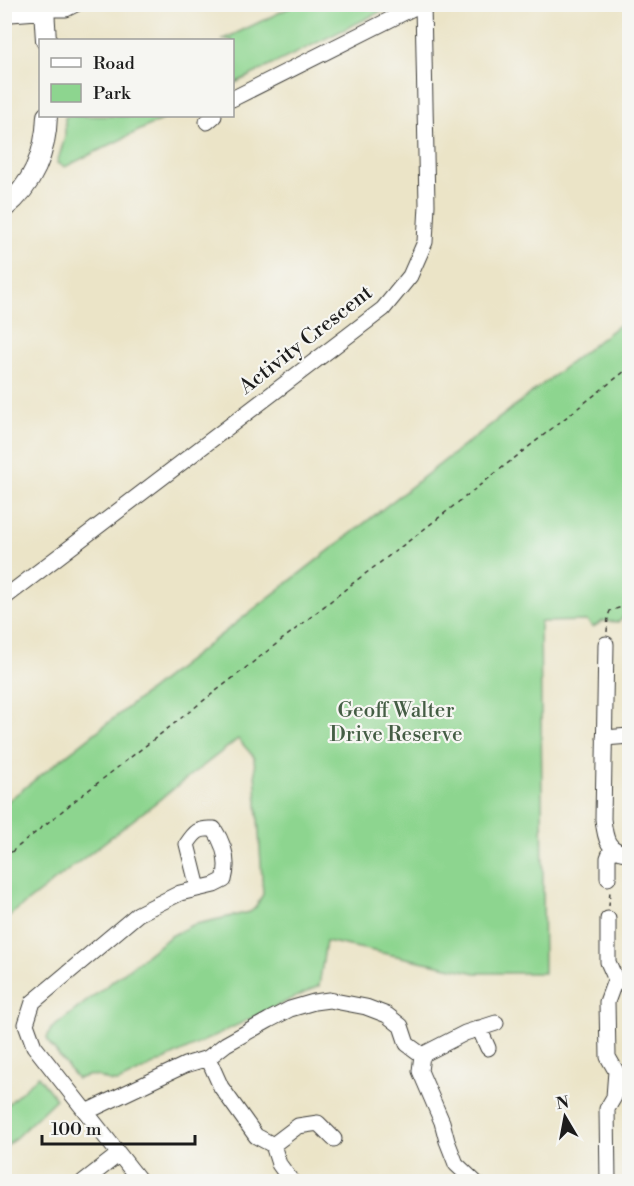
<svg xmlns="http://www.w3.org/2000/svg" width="634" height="1186" viewBox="0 0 634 1186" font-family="'Libre Bodoni',serif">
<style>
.green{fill:#8dd58f;stroke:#547856;stroke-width:1.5}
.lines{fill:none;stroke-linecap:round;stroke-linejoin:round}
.minor-casing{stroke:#3b3a36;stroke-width:17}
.major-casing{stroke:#3b3a36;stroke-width:22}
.path{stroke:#3b3a36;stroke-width:1.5;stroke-dasharray:4.5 4.5;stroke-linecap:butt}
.minor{stroke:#fff;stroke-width:15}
.major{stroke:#fff;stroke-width:20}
.labels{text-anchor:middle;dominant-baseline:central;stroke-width:4.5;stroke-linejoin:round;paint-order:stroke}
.street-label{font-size:21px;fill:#1c1c1c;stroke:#f6f6f2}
.park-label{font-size:21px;fill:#445d44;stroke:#f6f6f2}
</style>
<rect width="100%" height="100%" fill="#f6f6f2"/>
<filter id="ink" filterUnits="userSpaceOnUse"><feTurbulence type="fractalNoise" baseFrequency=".0167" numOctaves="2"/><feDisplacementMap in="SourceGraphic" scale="12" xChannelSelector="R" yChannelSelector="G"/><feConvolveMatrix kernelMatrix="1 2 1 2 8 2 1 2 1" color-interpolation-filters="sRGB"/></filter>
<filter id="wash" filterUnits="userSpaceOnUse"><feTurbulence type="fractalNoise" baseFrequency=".008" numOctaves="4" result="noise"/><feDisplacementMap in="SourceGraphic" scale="24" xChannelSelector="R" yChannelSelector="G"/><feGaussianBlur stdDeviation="1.35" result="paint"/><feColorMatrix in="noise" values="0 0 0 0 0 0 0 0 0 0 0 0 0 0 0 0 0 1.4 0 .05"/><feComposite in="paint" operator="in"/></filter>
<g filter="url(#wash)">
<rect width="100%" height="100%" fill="#ebe4c7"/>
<path class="green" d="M295,5H394L233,84L232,40H222Z
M69,116H169L65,167L57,163L65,137V117Z
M629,317V615H625L619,622L603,621L593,627L587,621L540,622L544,973H476L326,941L319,986L118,1082C99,1083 102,1069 77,1079L49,1043L47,1038L51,1029L171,936L192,925L250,912L255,908L263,894L254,757L238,739L5,919V803Z
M38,1076L56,1099L5,1148V1107Z"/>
</g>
<g filter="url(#ink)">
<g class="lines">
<g class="minor-casing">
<path id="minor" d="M44,4V9H66L76,4
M232,99L421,4
M207,122L214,116
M4,598L383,309L410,276L425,242L427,205L423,4
M606,644L603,819C605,838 607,853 630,853
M604,738L630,736
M608,878V858L612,848
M608,919V962L617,982
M479,1028L488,1048
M422,1055L465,1033L496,1023
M208,1058L221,1087L256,1136L273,1145L279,1164L292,1182
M86,1112L185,1065L208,1058L226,1044L269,1020L290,1009L314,1002L329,1000L366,1007L387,1015L401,1026L407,1044L422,1055L420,1071L442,1122L447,1141L456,1164L475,1182
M273,1145L298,1126L318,1123L334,1139
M83,1182L119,1154
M141,1182L34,1046L26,1024L33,1002L138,914L180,893L214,885L224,880C229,862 224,844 214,829C198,828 195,832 187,844L198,888
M608,1182L607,1109L614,1097L616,1071L608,1057L607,1002L614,983L630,977"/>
</g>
<g class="major-casing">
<path id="major" d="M4,12L44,9L46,40
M4,208C33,185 46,152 47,116"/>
</g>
<path class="path" d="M607,632L608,616L610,611L630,604
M4,858L77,799L297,628L357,580L418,534L630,367
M609,906L610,890"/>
<use href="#minor" class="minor"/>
<use href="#major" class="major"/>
</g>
</g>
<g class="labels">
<g class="street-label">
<text transform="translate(306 340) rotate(-38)">Activity Crescent</text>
</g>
<g class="park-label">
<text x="396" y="711">Geoff Walter<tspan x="396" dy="24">Drive Reserve</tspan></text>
</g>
</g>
<rect width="634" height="1186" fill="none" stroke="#f6f6f2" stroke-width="24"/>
<rect x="39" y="39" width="195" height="78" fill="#f6f6f2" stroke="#9f9f9c" stroke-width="1.5"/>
<rect x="51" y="58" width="30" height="9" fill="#ffffff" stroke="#9f9f9c" stroke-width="1.5"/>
<text x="93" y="69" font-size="18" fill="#1c1c1c">Road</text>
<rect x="51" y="84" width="30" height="18" fill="#8dd58f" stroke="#9f9f9c" stroke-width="1.5"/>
<text x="93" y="99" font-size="18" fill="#1c1c1c">Park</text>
<g transform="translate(565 1117) rotate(350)" stroke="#f6f6f2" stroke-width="4.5" paint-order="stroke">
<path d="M0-4.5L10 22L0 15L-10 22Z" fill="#1c1c1c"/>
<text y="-9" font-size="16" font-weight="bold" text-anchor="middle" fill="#1c1c1c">N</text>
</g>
<path d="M42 1135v9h153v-9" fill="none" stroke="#1c1c1c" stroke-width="3"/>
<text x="51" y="1135" font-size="18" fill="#1c1c1c" stroke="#f6f6f2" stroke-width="4.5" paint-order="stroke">100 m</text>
</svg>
